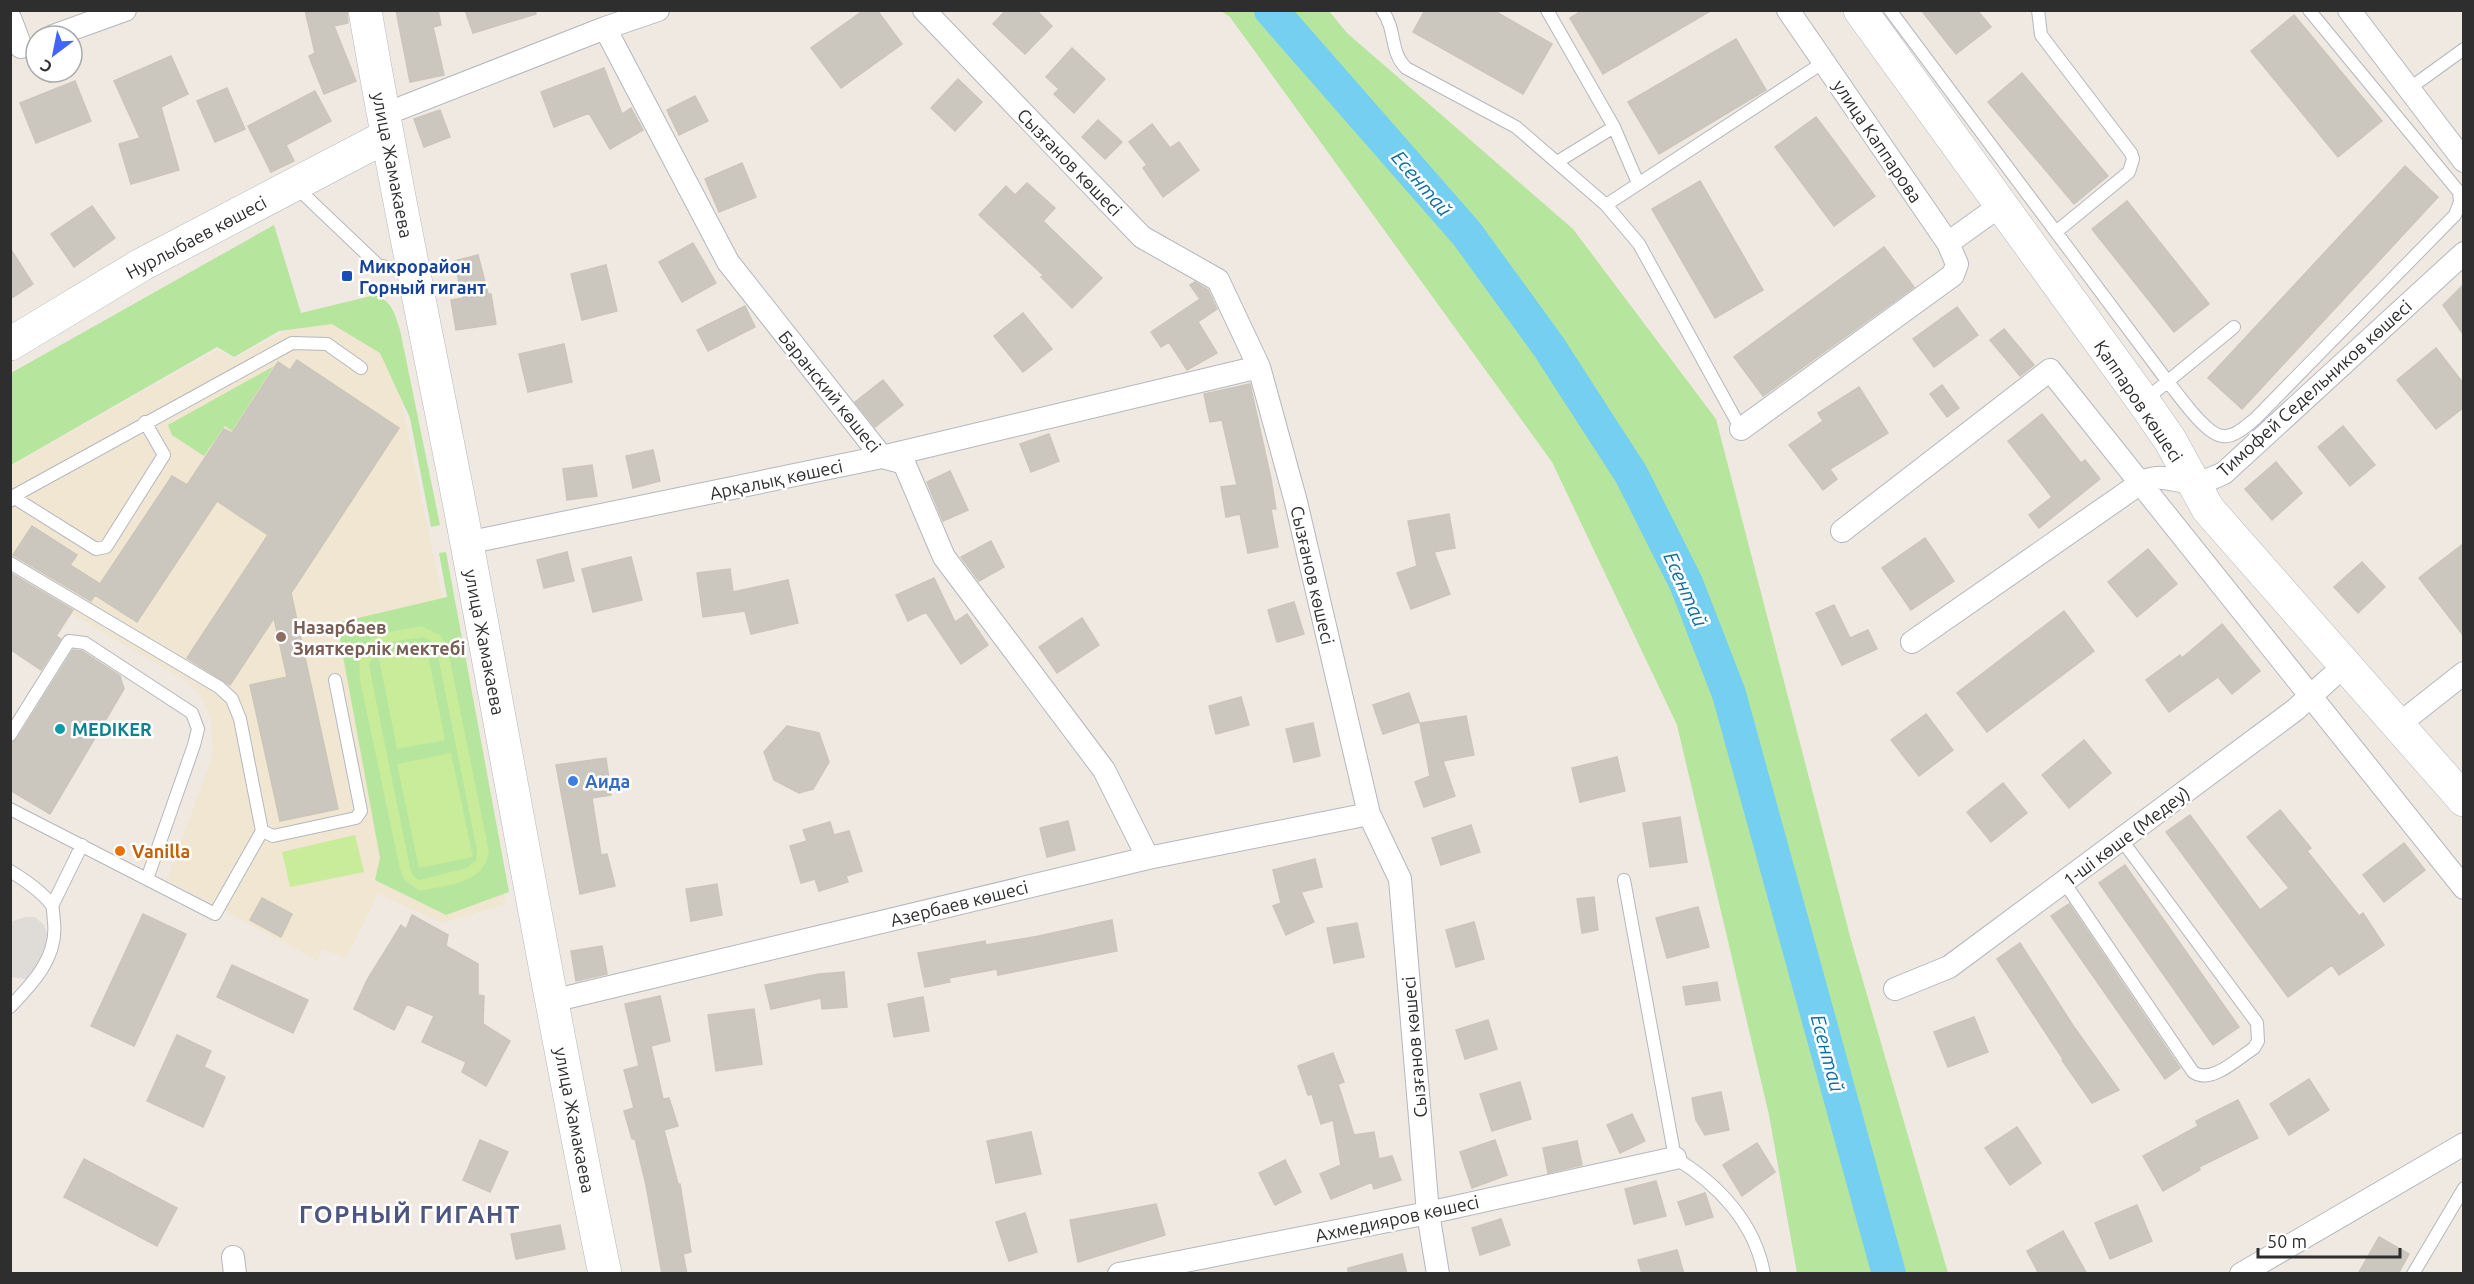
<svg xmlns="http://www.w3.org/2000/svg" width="2474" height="1284" viewBox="0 0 2474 1284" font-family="Ubuntu,sans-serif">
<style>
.education{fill:#f0e6d1}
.green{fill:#b6e59e}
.pitch{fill:#c9ec9a;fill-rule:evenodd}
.plaza{fill:#dfdcd8}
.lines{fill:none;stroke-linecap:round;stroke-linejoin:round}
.river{stroke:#75cff0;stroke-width:34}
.building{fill:#cbc7bf;stroke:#cbc5ba;stroke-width:1.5}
.lane-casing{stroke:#b4b7c1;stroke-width:14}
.street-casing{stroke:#b4b7c1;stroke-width:24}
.secondary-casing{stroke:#b4b7c1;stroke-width:34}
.lane{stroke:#fff;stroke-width:12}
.street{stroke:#fff;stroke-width:22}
.secondary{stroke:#fff;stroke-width:33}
.transit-dot{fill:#1a4fb4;stroke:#fff;stroke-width:2}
.education-dot{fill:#8d6e63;stroke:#fff;stroke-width:2}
.culture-dot{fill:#0f9aa8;stroke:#fff;stroke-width:2}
.shop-dot{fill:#3f7fe0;stroke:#fff;stroke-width:2}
.food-dot{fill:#e8710a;stroke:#fff;stroke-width:2}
.labels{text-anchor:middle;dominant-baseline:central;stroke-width:5;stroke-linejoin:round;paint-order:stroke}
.street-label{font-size:18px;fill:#2e2e2e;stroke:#fff}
.transit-label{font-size:18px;font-weight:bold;fill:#164399;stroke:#fff;text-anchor:start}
.education-label{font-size:18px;font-weight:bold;fill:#785e54;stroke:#fff;text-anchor:start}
.culture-label{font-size:18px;font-weight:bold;fill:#0d838f;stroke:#fff;text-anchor:start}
.shop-label{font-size:18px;font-weight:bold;fill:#366cbe;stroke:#fff;text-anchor:start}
.food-label{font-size:18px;font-weight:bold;fill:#c56008;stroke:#fff;text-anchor:start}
.water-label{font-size:20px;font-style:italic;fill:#0d6fa3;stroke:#fff}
.district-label{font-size:24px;font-weight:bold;letter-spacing:1.5px;fill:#4d5680;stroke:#fff}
</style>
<rect width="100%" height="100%" fill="#efe9e1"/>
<path class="education" d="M383,314L506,904L443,923L378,894L346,958L323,949L317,960L167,880L213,754L211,719L200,695L186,681L77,617L11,574L10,466L217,350L234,359L294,327Z"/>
<path class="green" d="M1221,11H1329L1347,33L1573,229L1716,419L1851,940L1948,1273H1797L1769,1115L1677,725L1552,462L1230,17Z
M274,225L301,313L375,295C392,301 395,314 400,330L440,525L431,527L410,418L380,353L332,324L279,331L234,357L217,347L11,465V373Z
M274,366L232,431L225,426L204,456L172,435L168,425Z
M446,552L509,892L446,915L375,880L380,858L337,623L447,597L439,553Z"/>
<path class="pitch" d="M421,626L440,635L447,646L489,852C483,885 446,885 419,891L404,879L400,869L360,680C356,630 381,635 421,626ZM424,637L432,642L438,656L477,851L476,861L467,868L419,880L413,876L410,868L369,666C376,639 400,641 424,637Z
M426,645L445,740L397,749L378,654Z
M451,753L473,857L419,868L397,764Z
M355,835L364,872L290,887L282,852Z"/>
<path class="plaza" d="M25,917H35L44,925L49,939L46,955L27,979L11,977L10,922Z"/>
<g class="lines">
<path class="river" d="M1271,10L1467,234L1549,347L1631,474L1686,583L1729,694L1889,1274"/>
</g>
<path class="building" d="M305,10H347L348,23L334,26L356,81L324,94L309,56L315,53Z
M396,10H438L441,25L433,27L444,75L410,82Z
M465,10H535L536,14L473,33Z
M864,10H877L902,44L841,88L811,48Z
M1006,10H1036L1052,26L1025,54L993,24Z
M1425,10H1493L1552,44L1523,94L1413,32Z
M1583,10H1712L1603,74L1570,18Z
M1921,10H1977L1991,27L1956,54Z
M2294,15L2382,121L2338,157L2251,51Z
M1736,39L1766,90L1659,154L1628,102Z
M1072,48L1105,79L1074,113L1054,94L1059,89L1046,77Z
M171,56L188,94L161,107L179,170L131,184L119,144L140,138L114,81Z
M604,68L622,114L631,108L643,130L610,149L589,113L554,127L541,92Z
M2022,73L2108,176L2074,204L1988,102Z
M958,79L982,102L955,131L931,108Z
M75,81L91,121L36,143L20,103Z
M227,88L245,129L215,142L197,101Z
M315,91L331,121L286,145L294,161L271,172L248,126Z
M695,96L708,121L679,135L667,110Z
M440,110L450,137L424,147L414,119Z
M1816,117L1875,196L1834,226L1775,147Z
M1098,120L1122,142L1105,159L1082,137Z
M1152,124L1170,148L1179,142L1199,170L1163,197L1143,168L1147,165L1129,142Z
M742,163L756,197L719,212L705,179Z
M2405,166L2438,197L2242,409L2208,378Z
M1700,181L1763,290L1715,318L1652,209Z
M1027,183L1055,208L1043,221L1102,278L1072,308L1041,277L1043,275L979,215L1006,186L1015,195Z
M2127,201L2209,304L2174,332L2092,229Z
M92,206L115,238L74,267L51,234Z
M693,243L716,283L682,302L659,262Z
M1884,247L1914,287L1763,396L1734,357Z
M10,248L33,284L10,299Z
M478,255L488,294H491L496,324L456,330L451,300L463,298L454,261Z
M606,265L617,311L582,320L571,274Z
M1195,282L1208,290L1217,309L1198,322L1217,353L1187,370L1169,342L1161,347L1151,332L1200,299L1190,285Z
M2463,285V334L2443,305Z
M745,306L755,327L708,351L697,330Z
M1957,307L1978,335L1934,367L1913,339Z
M1023,313L1052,349L1023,372L994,336Z
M2004,329L2034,365L2020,376L1990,340Z
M564,344L572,382L528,392L519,354Z
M2436,348L2463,383V408L2436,429L2397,380Z
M297,360L399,428L291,593L338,809L280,821L250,685L287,677L274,618L230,685L187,658L268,535L217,501L137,622L95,595L91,601L13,555L32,526L77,555L70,565L100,584L172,476L187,485L224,429L232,433L278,362L290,370Z
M883,380L903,405L875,427L855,402Z
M1250,384L1271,479L1276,509H1271L1278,547L1248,553L1240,514L1226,517L1221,487L1237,485L1222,420L1210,422L1204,394Z
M1942,385L1959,408L1947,417L1930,394Z
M1859,387L1888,433L1830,469L1837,479L1823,490L1789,445L1823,421L1818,413Z
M2042,414L2081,463L2085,460L2100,479L2039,528L2029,515L2052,497L2008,441Z
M2343,426L2375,465L2350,486L2318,447Z
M1049,434L1059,461L1031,472L1020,444Z
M653,450L660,481L633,488L626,456Z
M2276,462L2302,493L2272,520L2245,489Z
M592,465L597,496L567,500L563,469Z
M950,471L968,510L943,521L927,482Z
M1449,514L1455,548L1434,552L1450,594L1411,609L1397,573L1417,566L1408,521Z
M1925,538L1954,581L1911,610L1882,568Z
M991,541L1004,567L979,581L961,557Z
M2463,544V635L2419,578Z
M2148,549L2177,584L2137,617L2108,582Z
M567,552L574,581L544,588L537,560Z
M631,557L642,600L593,612L582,569Z
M2362,562L2385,587L2358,613L2334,587Z
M730,569L733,592L788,580L798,623L751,634L745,611L703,617L697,573Z
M10,573L73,610L56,636L61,639L41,670L10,649Z
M934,578L955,622L967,614L988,645L961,664L926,612L908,621L896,595Z
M1294,602L1304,634L1277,642L1268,610Z
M1834,605L1850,638L1868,630L1877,649L1842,665L1816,613Z
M2064,611L2094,651L1987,732L1957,693Z
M1082,618L1099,645L1057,673L1039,647Z
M2222,624L2260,671L2232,694L2218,677L2169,712L2146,680L2180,655L2182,658Z
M73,650L82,651L120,676L124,689L50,814L10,790V743L17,739Z
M1409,693L1419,722L1383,734L1373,705Z
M1241,697L1249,725L1216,734L1209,706Z
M1926,714L1953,750L1919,776L1891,740Z
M1466,716L1474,755L1443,761L1455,796L1424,807L1415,782L1430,776L1420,723Z
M1313,723L1320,756L1294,762L1286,729Z
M787,726L819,733L829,762L813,789L799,793L774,780L764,752Z
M2084,740L2111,773L2069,808L2042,775Z
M1617,757L1625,791L1580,802L1572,768Z
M606,758L611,795L592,798L601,855L607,854L615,886L580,894L556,765Z
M2003,783L2027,813L1991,842L1967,812Z
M2280,810L2311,848L2307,851L2359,916L2363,913L2384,945L2339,975L2332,965L2288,997L2166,832L2190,815L2260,910L2289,888L2247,837Z
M1680,817L1687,862L1650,867L1643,823Z
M1068,821L1075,850L1047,857L1040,828Z
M830,822L834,835L849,831L862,871L846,876L848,882L819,891L815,879L801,883L790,846L807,841L803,830Z
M1471,825L1480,852L1441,865L1432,838Z
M2404,843L2425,870L2384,902L2363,875Z
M1315,859L1322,887L1301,892L1314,922L1286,935L1273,906L1281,903L1273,870Z
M2125,865L2239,1027L2213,1045L2099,883Z
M717,884L722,915L691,921L686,889Z
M1594,897L1598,930L1582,933L1577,899Z
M262,898L292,914L281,937L250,920Z
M2069,904L2180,1068L2165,1079L2051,916Z
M1698,907L1709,947L1667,958L1656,918Z
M143,914L186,934L134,1046L91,1026Z
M412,915L448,935L446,946L478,964V995L484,996L483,1024L510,1041L486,1086L462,1072L466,1062L422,1042L434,1016L407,1004L394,1030L354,1009L367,980L401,925L406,929Z
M1112,920L1117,951L998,975L997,969L949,978L950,982L925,987L918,953L985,941L986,945L1039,936Z
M1474,922L1484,959L1456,967L1446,930Z
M1357,923L1364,957L1334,963L1327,928Z
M2020,943L2074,1027L2119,1090L2092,1103L2062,1060L2063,1059L1997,959Z
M602,946L607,974L576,981L571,951Z
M232,965L308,1000L293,1033L217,997Z
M844,972L847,1007L822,1009L821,998L771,1009L765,985L819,974Z
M1717,982L1720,1000L1686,1005L1683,987Z
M660,996L670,1041L651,1046L663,1099L669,1098L678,1126L664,1130L678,1184H680L691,1252L683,1254L687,1274H662L646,1185L635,1139H632L624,1111L634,1108L624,1070L639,1066L625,1004Z
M923,997L929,1031L894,1037L888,1004Z
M754,1009L762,1064L716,1071L708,1015Z
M1974,1017L1988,1052L1948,1067L1934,1032Z
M1488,1020L1497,1049L1465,1059L1456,1030Z
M177,1035L211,1051L204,1067L225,1077L203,1127L147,1101Z
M1333,1053L1344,1082L1338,1084L1354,1135L1374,1132L1379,1159L1392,1156L1401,1180L1374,1189L1372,1182L1331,1199L1320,1174L1341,1165L1333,1120L1321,1124L1312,1094L1308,1095L1298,1066Z
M2309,1079L2329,1110L2289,1135L2270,1104Z
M1520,1082L1531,1119L1492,1131L1480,1094Z
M1721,1092L1729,1130L1705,1135L1696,1120L1692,1098Z
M2238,1100L2258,1138L2199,1167L2200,1170L2163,1191L2143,1156L2198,1126L2196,1121Z
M1632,1114L1645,1141L1620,1153L1607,1125Z
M2017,1127L2041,1163L2010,1185L1985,1148Z
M1031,1132L1041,1174L996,1183L987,1141Z
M480,1140L508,1152L490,1192L463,1180Z
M1495,1140L1507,1175L1472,1188L1460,1152Z
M1577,1141L1582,1165L1548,1173L1543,1148Z
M1757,1143L1775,1172L1742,1196L1723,1165Z
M84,1159L177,1208L157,1246L64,1197Z
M1285,1160L1301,1192L1275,1205L1259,1173Z
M1656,1181L1666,1216L1634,1224L1625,1189Z
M1705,1193L1713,1217L1686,1225L1678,1202Z
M1156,1204L1165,1235L1078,1262L1070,1220Z
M2137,1205L2152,1241L2110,1259L2095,1223Z
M1025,1213L1037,1252L1009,1261L996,1222Z
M1501,1219L1510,1245L1480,1255L1472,1228Z
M560,1225L565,1249L516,1259L511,1234Z
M2063,1231L2087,1274H2039L2027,1251Z
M2379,1237L2409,1254L2398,1274H2358Z
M1677,1250L1684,1274H1642L1638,1260Z
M1402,1254L1407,1274H1348V1268Z"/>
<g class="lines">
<g class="lane-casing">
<path id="lane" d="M1382,10C1397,30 1389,51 1406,68L1516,127L1606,205L1639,244L1741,429
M1547,10L1614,127L1638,183
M1890,10L2168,382C2179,395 2205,434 2222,436C2234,438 2246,426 2255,419L2455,215L2460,202L2459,192L2309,10
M2038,10L2041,35L2131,153L2133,159L2129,172L2056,232
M2410,88L2464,49
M1557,162L1614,127
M295,186L378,265L410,272
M1606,205L1824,62
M2145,400L2234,327
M10,498L292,343L327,344L361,368
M10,501L13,497L96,549L106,547L164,455L145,422
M10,563L219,687L232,699L240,719L262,831L273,836L356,818L361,811L335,680
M10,735L69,641L85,643L192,713L198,729L194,745L147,879
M10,809L215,914L262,831
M10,871C25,880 40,890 51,904C54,908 53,916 54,922C58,957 33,983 10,1007
M1624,880L1675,1158C1718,1184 1755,1223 1764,1274
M2064,882L2193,1072C2211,1085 2238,1058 2254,1048L2258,1041L2257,1023L2121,839
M52,906L82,845
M2413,1274L2464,1188"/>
</g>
<g class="street-casing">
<path id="street" d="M924,10L1142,237L1218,280L1259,367L1296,502L1369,814L1400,879L1428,1213L1438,1274
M2349,10L2464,161
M10,18L21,47
M605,28L728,262L882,457L904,463L944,557L1104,770L1148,858
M53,36L125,10
M383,115L605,28L658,10
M1948,243L2001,205
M1741,429L1953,275L1957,264L1948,243L1788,10
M1842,531L2050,370L2464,888
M466,543L882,457L1259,367
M1912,642L2142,482C2162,473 2170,481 2190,482C2203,483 2213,478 2224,473L2464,253
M2398,725L2464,673
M1895,989L1949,967L2295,710L2345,665
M552,1001L1148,858L1369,814
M233,1257L235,1274
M1119,1274L1428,1213L1675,1158
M2241,1274L2464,1144"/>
</g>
<g class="secondary-casing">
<path id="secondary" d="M365,10C393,178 429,345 461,512C509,766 553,1021 605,1274
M1860,10L2143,401L2170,440L2208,509L2464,800
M10,344L141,265L385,137"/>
</g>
<use href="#lane" class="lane"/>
<use href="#street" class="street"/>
<use href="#secondary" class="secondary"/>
</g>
<rect class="transit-dot" x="341" y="270" width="12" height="12" rx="3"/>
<circle class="education-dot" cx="281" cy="637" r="6"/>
<circle class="culture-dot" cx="60" cy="729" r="6"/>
<circle class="shop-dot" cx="573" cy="781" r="6"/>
<circle class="food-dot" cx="120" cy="851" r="6"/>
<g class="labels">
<g class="street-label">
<text transform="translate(1878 141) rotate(56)">улица Каппарова</text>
<text transform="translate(1070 162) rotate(46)">Сызғанов көшесі</text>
<text transform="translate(393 165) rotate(79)">улица Жамакаева</text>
<text transform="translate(196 237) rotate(-28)">Нурлыбаев көшесі</text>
<text transform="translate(2314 388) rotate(-42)">Тимофей Седельников көшесі</text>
<text transform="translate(830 391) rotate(51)">Баранский көшесі</text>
<text transform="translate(2139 401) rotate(56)">Қаппаров көшесі</text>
<text transform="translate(776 479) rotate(-12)">Арқалық көшесі</text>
<text transform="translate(1313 575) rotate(77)">Сызғанов көшесі</text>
<text transform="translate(485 642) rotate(79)">улица Жамакаева</text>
<text transform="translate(2126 836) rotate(-37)">1-ші көше (Медеу)</text>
<text transform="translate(959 903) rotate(-14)">Азербаев көшесі</text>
<text transform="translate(1414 1047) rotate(-95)">Сызғанов көшесі</text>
<text transform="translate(575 1120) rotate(79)">улица Жамакаева</text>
<text transform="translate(1397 1218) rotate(-12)">Ахмедияров көшесі</text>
</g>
<g class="transit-label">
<text x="359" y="266">Микрорайон<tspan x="359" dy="21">Горный гигант</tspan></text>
</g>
<g class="education-label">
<text x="293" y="627">Назарбаев<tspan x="293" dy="21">Зияткерлік мектебі</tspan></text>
</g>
<g class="culture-label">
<text x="72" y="729">MEDIKER</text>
</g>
<g class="shop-label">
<text x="585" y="781">Аида</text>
</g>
<g class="food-label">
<text x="132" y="851">Vanilla</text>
</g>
<g class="water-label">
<text transform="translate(1422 183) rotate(49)">Есентай</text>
<text transform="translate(1686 589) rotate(66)">Есентай</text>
<text transform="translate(1828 1053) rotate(75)">Есентай</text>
</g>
<g class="district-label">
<text x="410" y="1214">ГОРНЫЙ ГИГАНТ</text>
</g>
</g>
<rect width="2474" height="1284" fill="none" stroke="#2e2e2e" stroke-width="24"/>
<g transform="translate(54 54) rotate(212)"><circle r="28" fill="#ffffff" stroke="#ababab" stroke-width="1.5"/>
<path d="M0-4.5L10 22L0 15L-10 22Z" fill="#4264fb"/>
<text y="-9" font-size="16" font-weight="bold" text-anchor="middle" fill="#2e2e2e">С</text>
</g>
<path d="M2258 1248v9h142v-9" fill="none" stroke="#2e2e2e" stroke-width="3"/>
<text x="2267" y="1248" font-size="18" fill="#2e2e2e" stroke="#ffffff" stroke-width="4.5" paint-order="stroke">50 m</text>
</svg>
